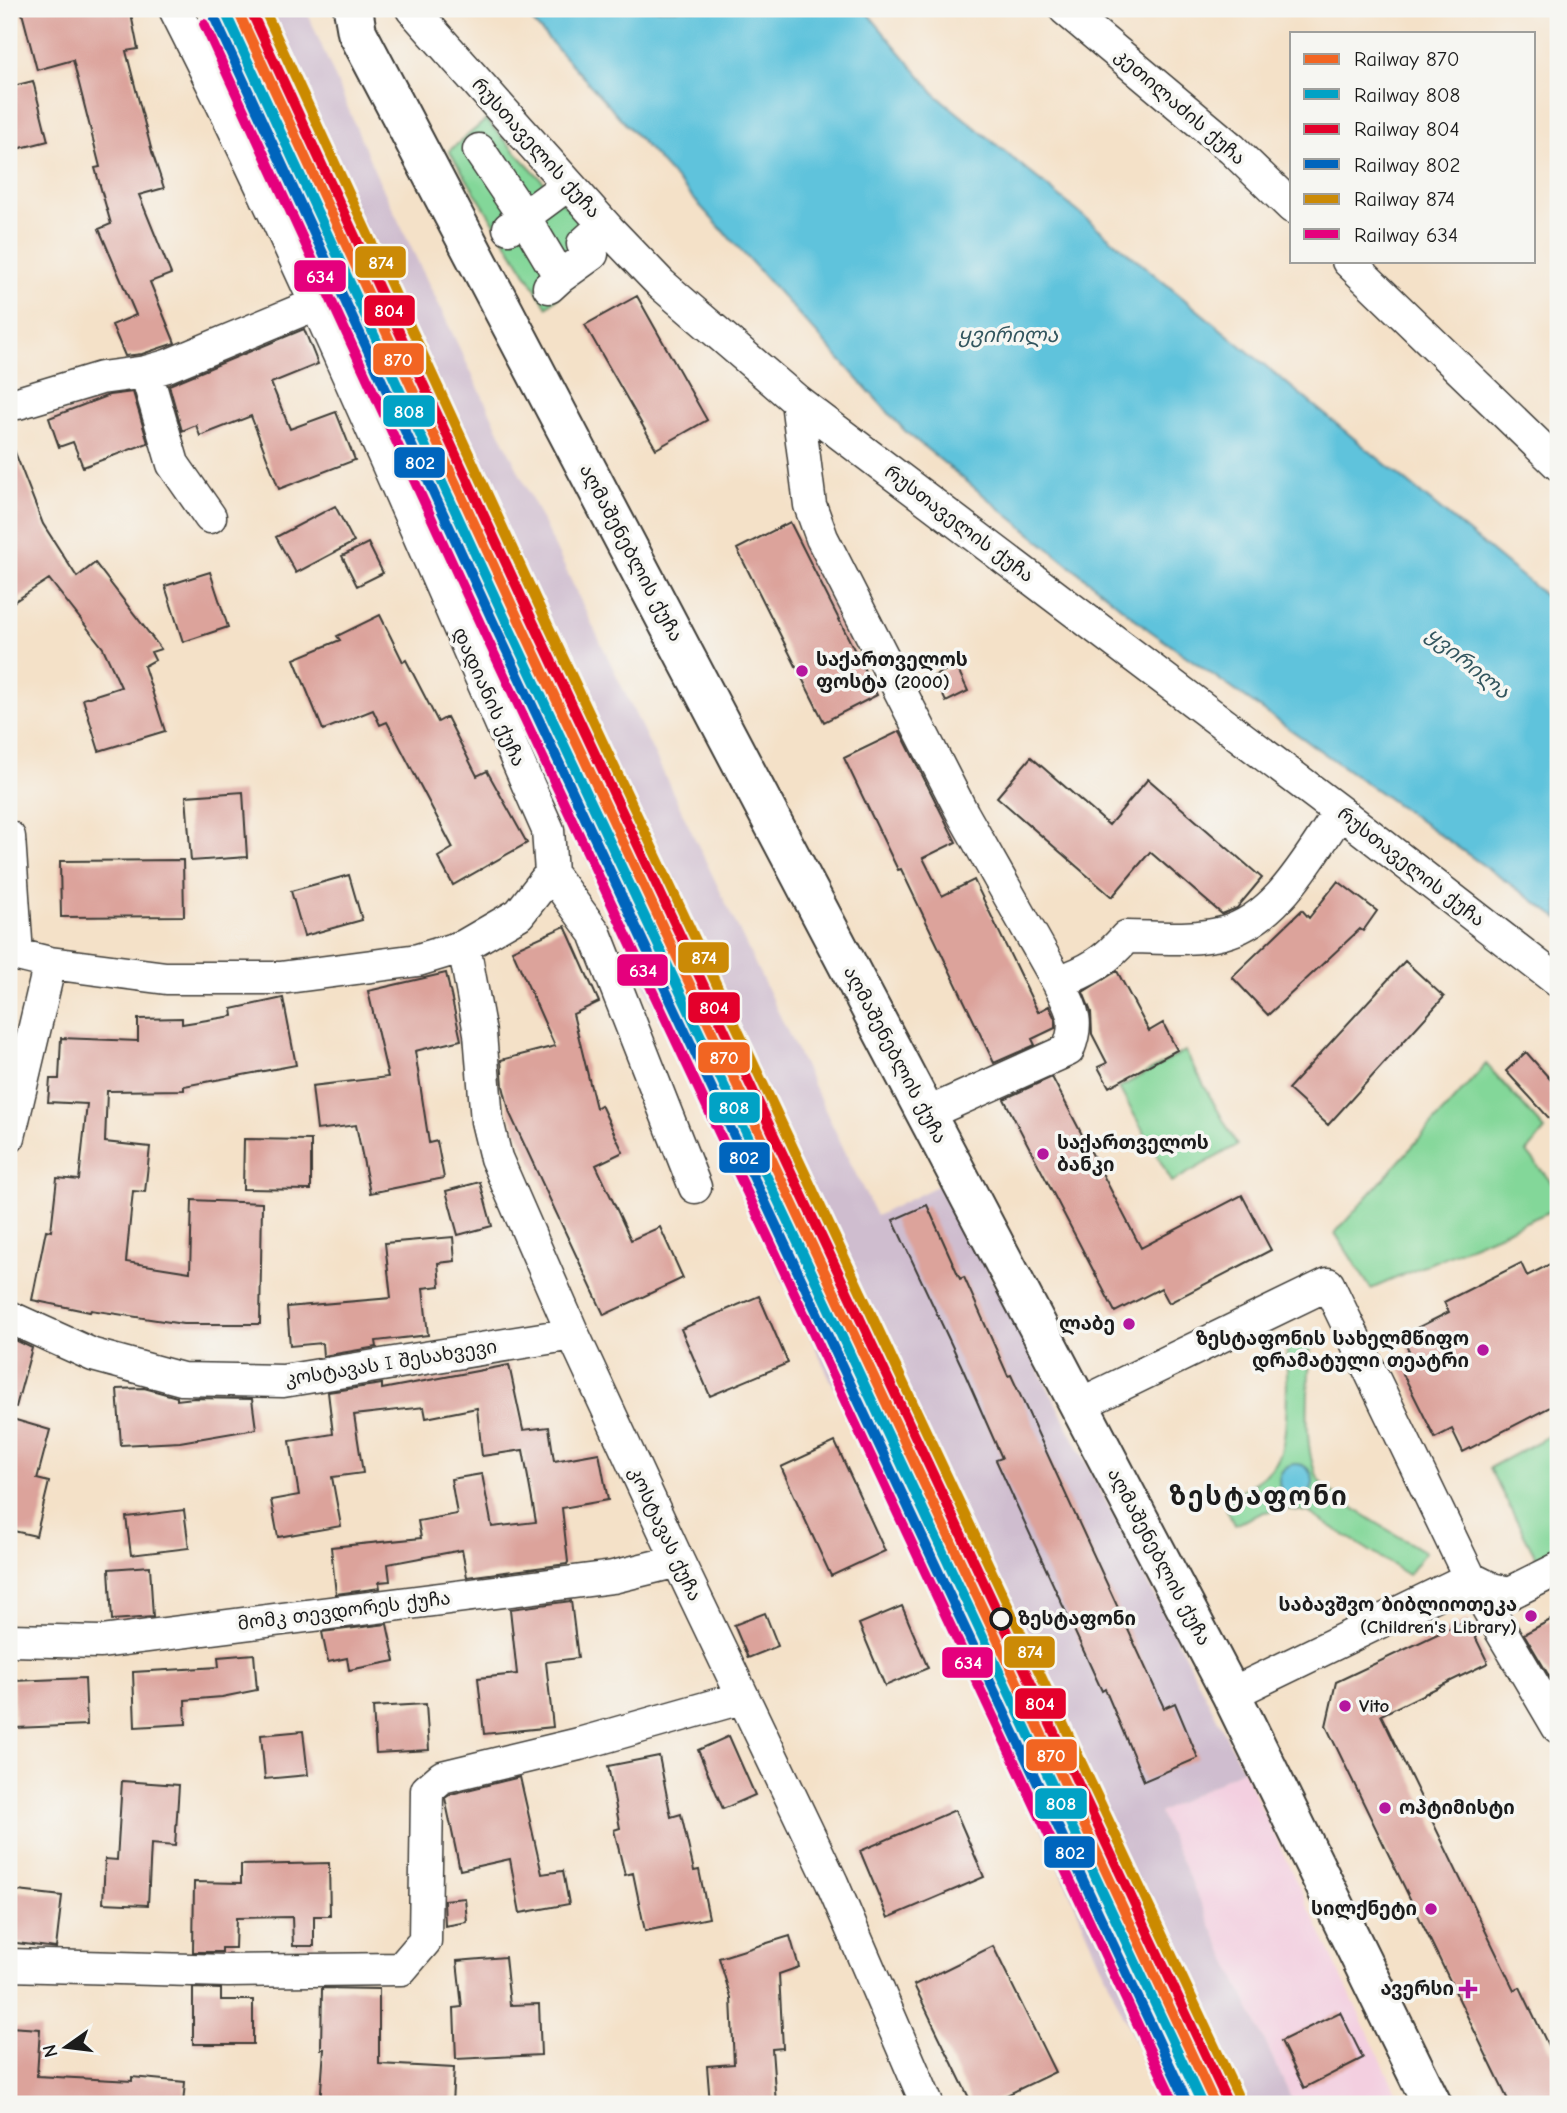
<svg xmlns="http://www.w3.org/2000/svg" width="1567" height="2113" viewBox="0 0 1567 2113" font-family="'Comic Neue','Noto Sans Georgian',sans-serif">
<style>
.built{fill:#f3cfe0}
.industrial{fill:#cfbdcf}
.green{fill:#83d799;stroke:#507a5a;stroke-width:2}
.water{fill:#5ec3dc;stroke:#3d707c;stroke-width:2}
.building{fill:#dca39b}
.lines{fill:none;stroke-linecap:round;stroke-linejoin:round}
.minor-casing{stroke:#3c3a36;stroke-width:35}
.major-casing{stroke:#3c3a36;stroke-width:42}
.minor{stroke:#fff;stroke-width:32}
.major{stroke:#fff;stroke-width:38}
.rail{stroke:#1c1c1c;stroke-width:5}
.rail-1-casing{stroke:#f6f6f2;stroke-width:16}
.rail-2-casing{stroke:#f6f6f2;stroke-width:16}
.rail-3-casing{stroke:#f6f6f2;stroke-width:16}
.rail-4-casing{stroke:#f6f6f2;stroke-width:16}
.rail-5-casing{stroke:#f6f6f2;stroke-width:16}
.rail-6-casing{stroke:#f6f6f2;stroke-width:16}
.rail-1{stroke:#f26522;stroke-width:10}
.rail-2{stroke:#01a2c5;stroke-width:10}
.rail-3{stroke:#e4002b;stroke-width:10}
.rail-4{stroke:#0065bd;stroke-width:10}
.rail-5{stroke:#cb8a06;stroke-width:10}
.rail-6{stroke:#e5007d;stroke-width:10}
.poi-dot{fill:#b5179e;stroke:#f6f6f2;stroke-width:2.5}
.stop-dot{fill:#f6f6f2;stroke:#1c1c1c;stroke-width:3.5}
.labels{text-anchor:middle;dominant-baseline:central;stroke-width:7;stroke-linejoin:round;paint-order:stroke}
.street-label{font-size:19px;fill:#1c1c1c;stroke:#f6f6f2}
.poi-label{font-size:19px;font-weight:bold;fill:#1c1c1c;stroke:#f6f6f2;text-anchor:end}
.stop-label{font-size:19px;font-weight:bold;fill:#1c1c1c;stroke:#f6f6f2;text-anchor:start}
.water-label{font-size:21px;font-style:italic;fill:#33565f;stroke:#f6f6f2}
.district-label{font-size:26px;font-weight:bold;letter-spacing:2px;fill:#1c1c1c;stroke:#f6f6f2}
.line-badge{stroke:#f6f6f2;stroke-width:2.5}
.badge-label{font-size:19px;text-anchor:middle;font-weight:bold;fill:#fff}
</style>
<rect width="100%" height="100%" fill="#f6f6f2"/>
<filter id="ink" filterUnits="userSpaceOnUse"><feTurbulence type="fractalNoise" baseFrequency=".0143" numOctaves="2"/><feDisplacementMap in="SourceGraphic" scale="14" xChannelSelector="R" yChannelSelector="G"/><feConvolveMatrix kernelMatrix="1 2 1 2 8 2 1 2 1" color-interpolation-filters="sRGB"/></filter>
<filter id="wash" filterUnits="userSpaceOnUse"><feTurbulence type="fractalNoise" baseFrequency=".00686" numOctaves="4" result="noise"/><feDisplacementMap in="SourceGraphic" scale="28" xChannelSelector="R" yChannelSelector="G"/><feGaussianBlur stdDeviation="1.57" result="paint"/><feColorMatrix in="noise" values="0 0 0 0 0 0 0 0 0 0 0 0 0 0 0 0 0 1.4 0 .05"/><feComposite in="paint" operator="in"/></filter>
<g filter="url(#wash)">
<rect width="100%" height="100%" fill="#f4e1c8"/>
<path class="built" d="M1243,1769L1402,2104H1294L1159,1813Z"/>
<path class="industrial" d="M205,9H306L375,172L876,1216L943,1183L1243,1769L1159,1813L1294,2104H1162L1007,1749L692,1090Z"/>
<path class="green" d="M486,120L609,252L547,307L449,151Z
M1185,1051L1237,1145L1172,1182L1119,1088Z
M1486,1064L1545,1130L1527,1152L1558,1191V1208L1371,1289L1335,1233Z
M1287,1336L1311,1337C1310,1373 1300,1450 1319,1479C1331,1498 1402,1538 1425,1552L1408,1575L1308,1512L1287,1509L1264,1512L1234,1525L1223,1501C1241,1490 1270,1478 1279,1457C1290,1433 1286,1366 1287,1336Z
M1558,1431V1565L1544,1572L1489,1468Z"/>
<path class="water" d="M521,9H864L937,96L1558,606V918L1149,630L906,432Z
M1279 1481a17 17 0 1 1 34 0a17 17 0 1 1-34 0Z"/>
<g id="blocks">
<path class="building" d="M21,9H130L138,49L126,51L152,152L164,188L139,195L171,274L150,282L175,343L142,354L125,356L112,325L136,315L99,229L111,224L95,168L100,167L73,60L37,70Z
M33,81L48,141L9,151V87Z
M637,296L707,420L656,449L585,325Z
M304,329L318,364L271,383L290,429L336,412L355,460L279,489L251,416L200,436L196,425L182,431L169,385Z
M133,392L148,443L83,467L73,442L59,447L49,418L109,395Z
M9,442H11L43,524L77,577L95,563L161,649L151,652L155,660L144,666L165,731L99,751L83,699L121,687L103,648L49,579L9,605V565L15,561L9,547Z
M335,506L354,542L296,573L276,537Z
M790,522L877,695L824,722L737,549Z
M368,543L383,573L357,586L342,556Z
M210,572L228,627L183,642L165,586Z
M380,615L403,662L406,660L438,722L447,717L477,776L487,771L527,843L453,885L438,857L453,848L387,722L380,725L373,710L323,730L294,659L340,640L337,636Z
M956,665L968,691L946,702L934,676Z
M900,731L956,842L923,858L942,896L974,880L1038,1012L1049,1006L1055,1019V1028L1032,1039L1035,1045L994,1063L901,869L898,870L844,758Z
M1031,757L1109,825L1148,779L1262,878L1237,908L1222,914L1150,852L1112,897L997,797Z
M243,792L247,857L191,861L186,796Z
M183,860L184,916L61,917L60,861Z
M349,875L362,920L304,936L291,891Z
M1338,881L1377,911L1363,931L1360,929L1268,1015L1232,977L1302,910L1309,918Z
M565,926L599,1002L573,1014L596,1108L601,1105L623,1152L596,1165L631,1240L660,1227L683,1278L604,1315L510,1114L503,1086L501,1060L555,1046L512,950Z
M1405,961L1444,997L1328,1125L1288,1089Z
M1117,971L1149,1031L1163,1023L1177,1050L1109,1087L1098,1067L1107,1063L1092,1034L1091,1012L1083,992Z
M446,973L461,1040L415,1051L429,1143L437,1141L444,1178L370,1193L356,1125L317,1130L312,1086L388,1077L368,991Z
M283,998L296,1065L184,1086V1090L107,1091L105,1142L150,1147L145,1192L133,1191L126,1262L190,1272L192,1200L262,1203L260,1324H183L91,1310L90,1312L32,1300L46,1230L51,1231L57,1178L79,1180L87,1104L48,1102L50,1079H59L61,1038L138,1041V1019L182,1018V1024L233,1016L232,1009Z
M1526,1052L1558,1088V1128L1506,1071Z
M1052,1077L1141,1248L1242,1195L1271,1250L1169,1303L1161,1288L1115,1312L1004,1099Z
M244,1139L311,1140V1190L243,1189Z
M480,1182L492,1226L458,1235L446,1191Z
M927,1205L960,1279L964,1277L1008,1376L1011,1375L1164,1708L1175,1703L1198,1758L1144,1781L1105,1689L1102,1691L996,1460L1002,1458L961,1365L893,1220Z
M453,1237L455,1261L438,1263L440,1286L423,1288L428,1335L376,1341L377,1347L323,1356L322,1343L290,1346L287,1307L391,1298L385,1243Z
M1558,1260V1403L1463,1452L1452,1429L1435,1438L1401,1370L1415,1363L1401,1336L1449,1312L1444,1302L1521,1263L1527,1276Z
M759,1296L788,1363L710,1396L681,1329Z
M9,1337L32,1348L16,1407L9,1406Z
M509,1365L523,1430L549,1427L554,1461L599,1453L608,1500L562,1508L568,1562L567,1564L467,1577L462,1550L388,1564L390,1581L379,1582L380,1588L336,1594L331,1547L421,1538L418,1521L457,1514L451,1479L482,1474L492,1527L536,1522L523,1450L482,1456L477,1408L426,1418L424,1407L354,1415L363,1473L332,1477L341,1526L278,1537L271,1500L299,1495L290,1441L333,1434L328,1392L382,1384V1389Z
M144,1388L177,1397V1400L194,1398L252,1399L256,1429L180,1442L121,1445L117,1389Z
M9,1418L50,1430L37,1479L49,1482L36,1536L9,1530Z
M835,1442L885,1551L831,1576L781,1467Z
M184,1510L189,1548L131,1555L126,1517Z
M150,1566L153,1617L112,1620L109,1569Z
M571,1601L578,1658L546,1662L553,1727L484,1734L478,1678L517,1674L510,1609Z
M902,1606L928,1668L885,1686L859,1624Z
M765,1613L778,1646L748,1658L734,1625Z
M1558,1616V1691L1524,1634Z
M1467,1620L1488,1663L1381,1715L1514,1990L1520,1987L1558,2066V2104H1510L1326,1726L1336,1682Z
M387,1624L395,1661L349,1670L347,1658L328,1662L322,1632Z
M254,1654L257,1690L222,1697L185,1700L186,1724L135,1727L133,1672L219,1667L218,1657Z
M85,1678L87,1725L15,1728L13,1681Z
M426,1704L429,1750L376,1753L373,1707Z
M303,1731L308,1775L265,1779L261,1735Z
M729,1736L755,1795L723,1809L698,1750Z
M659,1756L671,1817L681,1814L694,1871L699,1870L709,1918L645,1931L633,1873L625,1875L614,1830L620,1828L608,1766Z
M520,1777L542,1874L563,1871L569,1904L520,1913L510,1859L460,1870L445,1798L451,1794Z
M122,1781L179,1785L175,1846L151,1844L148,1905L103,1903L105,1859L117,1860Z
M955,1810L984,1877L888,1918L860,1851Z
M329,1863L330,1916H314V1946H293L292,1917L236,1918L235,1948H222V1952H193L194,1882L241,1883V1865Z
M9,1890L62,1896L56,1948L9,1942Z
M465,1898L467,1922L445,1926L444,1900Z
M790,1936L799,1967L779,1974L783,2048L772,2049L776,2104H710L707,2066L734,2064L731,1998L719,1958Z
M993,1946L1055,2072L988,2104H972L914,1985Z
M505,1957L510,2005L539,2004L541,2055L456,2059L454,2008L462,2007L457,1961Z
M193,1988L221,1989V2000H253V2044H193Z
M322,1988L379,1989V2064L454,2068L452,2104H320L324,2049H321Z
M1340,2012L1363,2058L1304,2088L1281,2041Z
M9,2027L40,2029L37,2076L132,2081V2077L185,2082L183,2104H10Z"/>
</g>
</g>
<g filter="url(#ink)">
<use href="#blocks" fill-opacity="0" stroke="#3c3a36" stroke-width="2"/>
<g class="lines">
<g class="minor-casing">
<path id="minor" d="M412,9L609,230L661,284L797,401L1340,812L1558,981
M1065,9L1232,149L1292,207
M479,150L526,220L560,277L549,287
M509,228L555,194
M1348,261L1558,464
M560,277L592,254L583,244L593,235
M146,372L173,464L210,517
M797,401L810,505L822,538L963,814L1058,982C1072,1010 1080,1020 1068,1050L926,1114
M18,403L101,378L146,372L167,366L316,304
M9,837L17,955
M551,873L595,933L695,1187
M464,946L480,1033L487,1121L496,1158L573,1334L678,1561L832,1883L927,2104
M9,953L50,963L166,978H280L418,960L464,946L519,914L551,873L548,830C426,555 311,277 175,9
M1058,982C1089,971 1104,962 1126,937C1158,937 1192,941 1223,933C1278,919 1310,855 1340,812
M9,1137L50,963
M9,1317L93,1355L182,1379L283,1381L573,1334
M1079,1405L1328,1284L1470,1578L1231,1694
M1470,1578L1558,1727
M1470,1578L1492,1589L1510,1593L1558,1569
M9,1640L101,1642L613,1577L678,1561
M9,1965L228,1971L401,1969L425,1941L427,1790L442,1777L579,1744L741,1698"/>
</g>
<g class="major-casing">
<path id="major" d="M353,9L357,32L1231,1694L1432,2104"/>
</g>
<use href="#minor" class="minor"/>
<use href="#major" class="major"/>
<path class="rail" d="M261,9L536,605L1241,2104"/>
<g class="rail-1-casing">
<path id="rail-1" d="M237,9L517,616L1215,2104"/>
</g>
<g class="rail-2-casing">
<path id="rail-2" d="M226,14L506,621L1202,2104"/>
</g>
<g class="rail-3-casing">
<path id="rail-3" d="M250,9L528,611L1226,2099"/>
</g>
<g class="rail-4-casing">
<path id="rail-4" d="M215,19L495,626L1188,2104"/>
</g>
<g class="rail-5-casing">
<path id="rail-5" d="M264,9L539,606L1237,2094"/>
</g>
<g class="rail-6-casing">
<path id="rail-6" d="M204,24L484,632L1175,2104"/>
</g>
<use href="#rail-1" class="rail-1"/>
<use href="#rail-2" class="rail-2"/>
<use href="#rail-3" class="rail-3"/>
<use href="#rail-4" class="rail-4"/>
<use href="#rail-5" class="rail-5"/>
<use href="#rail-6" class="rail-6"/>
</g>
</g>
<g class="poi-dot">
<circle cx="802" cy="671" r="7"/>
<circle cx="1043" cy="1154" r="7"/>
<circle cx="1129" cy="1324" r="7"/>
<circle cx="1483" cy="1350" r="7"/>
<circle cx="1531" cy="1616" r="7"/>
<circle cx="1345" cy="1706" r="7"/>
<circle cx="1385" cy="1808" r="7"/>
<circle cx="1431" cy="1909" r="7"/>
<path d="M1464.5 1978.5h7v7h7v7h-7v7h-7v-7h-7v-7h7z"/>
</g>
<circle class="stop-dot" cx="1001" cy="1619" r="10"/>
<g class="labels">
<g class="street-label">
<text transform="translate(1180 107) rotate(41)">კეთილაძის ქუჩა</text>
<text transform="translate(536 148) rotate(48)">რუსთაველის ქუჩა</text>
<text transform="translate(959 524) rotate(37)">რუსთაველის ქუჩა</text>
<text transform="translate(631 553) rotate(62)">აღმაშენებლის ქუჩა</text>
<text transform="translate(489 697) rotate(66)">დადიანის ქუჩა</text>
<text transform="translate(1411 867) rotate(38)">რუსთაველის ქუჩა</text>
<text transform="translate(895 1055) rotate(62)">აღმაშენებლის ქუჩა</text>
<text transform="translate(391 1363) rotate(-9)">კოსტავას I შესახვევი</text>
<text transform="translate(665 1534) rotate(65)">კოსტავას ქუჩა</text>
<text transform="translate(1159 1557) rotate(62)">აღმაშენებლის ქუჩა</text>
<text transform="translate(344 1611) rotate(-7)">მომკ თევდორეს ქუჩა</text>
</g>
<g class="poi-label">
<text x="816" y="660" text-anchor="start">საქართველოს<tspan x="816" dy="22">ფოსტა (2000)</tspan></text>
<text x="1057" y="1143" text-anchor="start">საქართველოს<tspan x="1057" dy="22">ბანკი</tspan></text>
<text x="1115" y="1324">ლაბე</text>
<text x="1469" y="1339">ზესტაფონის სახელმწიფო<tspan x="1469" dy="22">დრამატული თეატრი</tspan></text>
<text x="1517" y="1605">საბავშვო ბიბლიოთეკა<tspan x="1517" dy="22">(Children's Library)</tspan></text>
<text x="1359" y="1706" text-anchor="start">Vito</text>
<text x="1399" y="1808" text-anchor="start">ოპტიმისტი</text>
<text x="1417" y="1909">სილქნეტი</text>
<text x="1454" y="1989">ავერსი</text>
</g>
<g class="stop-label">
<text x="1018" y="1619">ზესტაფონი</text>
</g>
<g class="water-label">
<text x="1008" y="335">ყვირილა</text>
<text transform="translate(1468 663) rotate(39)">ყვირილა</text>
</g>
<g class="district-label">
<text x="1259" y="1497">ზესტაფონი</text>
</g>
</g>
<g class="line-badge">
<rect x="354" y="245" width="53" height="34" rx="7" fill="#cb8a06"/>
<rect x="293" y="259" width="54" height="34" rx="7" fill="#e5007d"/>
<rect x="363" y="294" width="53" height="33" rx="7" fill="#e4002b"/>
<rect x="372" y="342" width="53" height="34" rx="7" fill="#f26522"/>
<rect x="382" y="394" width="54" height="34" rx="7" fill="#01a2c5"/>
<rect x="393" y="446" width="53" height="33" rx="7" fill="#0065bd"/>
<rect x="677" y="941" width="53" height="33" rx="7" fill="#cb8a06"/>
<rect x="616" y="953" width="53" height="34" rx="7" fill="#e5007d"/>
<rect x="687" y="991" width="54" height="33" rx="7" fill="#e4002b"/>
<rect x="697" y="1041" width="54" height="33" rx="7" fill="#f26522"/>
<rect x="708" y="1091" width="53" height="33" rx="7" fill="#01a2c5"/>
<rect x="718" y="1141" width="53" height="33" rx="7" fill="#0065bd"/>
<rect x="1003" y="1635" width="53" height="34" rx="7" fill="#cb8a06"/>
<rect x="941" y="1646" width="53" height="33" rx="7" fill="#e5007d"/>
<rect x="1014" y="1687" width="53" height="33" rx="7" fill="#e4002b"/>
<rect x="1025" y="1738" width="53" height="34" rx="7" fill="#f26522"/>
<rect x="1034" y="1787" width="54" height="33" rx="7" fill="#01a2c5"/>
<rect x="1043" y="1835" width="53" height="34" rx="7" fill="#0065bd"/>
</g>
<g class="badge-label">
<text x="381" y="269">874</text>
<text x="320" y="283">634</text>
<text x="389" y="317">804</text>
<text x="398" y="366">870</text>
<text x="409" y="418">808</text>
<text x="420" y="469">802</text>
<text x="704" y="964">874</text>
<text x="643" y="977">634</text>
<text x="714" y="1014">804</text>
<text x="724" y="1064">870</text>
<text x="734" y="1114">808</text>
<text x="744" y="1164">802</text>
<text x="1030" y="1658">874</text>
<text x="968" y="1669">634</text>
<text x="1040" y="1710">804</text>
<text x="1051" y="1762">870</text>
<text x="1061" y="1810">808</text>
<text x="1070" y="1859">802</text>
</g>
<rect width="1567" height="2113" fill="none" stroke="#f6f6f2" stroke-width="35"/>
<rect x="1290" y="32" width="245" height="231" fill="#f6f6f2" stroke="#9f9f9c" stroke-width="2"/>
<rect x="1304" y="54" width="35" height="10" fill="#f26522" stroke="#9f9f9c" stroke-width="2"/>
<text x="1354" y="66" font-size="21" fill="#1c1c1c">Railway 870</text>
<rect x="1304" y="89" width="35" height="10" fill="#01a2c5" stroke="#9f9f9c" stroke-width="2"/>
<text x="1354" y="102" font-size="21" fill="#1c1c1c">Railway 808</text>
<rect x="1304" y="124" width="35" height="10" fill="#e4002b" stroke="#9f9f9c" stroke-width="2"/>
<text x="1354" y="136" font-size="21" fill="#1c1c1c">Railway 804</text>
<rect x="1304" y="159" width="35" height="10" fill="#0065bd" stroke="#9f9f9c" stroke-width="2"/>
<text x="1354" y="172" font-size="21" fill="#1c1c1c">Railway 802</text>
<rect x="1304" y="194" width="35" height="10" fill="#cb8a06" stroke="#9f9f9c" stroke-width="2"/>
<text x="1354" y="206" font-size="21" fill="#1c1c1c">Railway 874</text>
<rect x="1304" y="229" width="35" height="10" fill="#e5007d" stroke="#9f9f9c" stroke-width="2"/>
<text x="1354" y="242" font-size="21" fill="#1c1c1c">Railway 634</text>
<g transform="translate(66 2047) rotate(256)" stroke="#f6f6f2" stroke-width="5" paint-order="stroke">
<path d="M0-5L12 26L0 18L-12 26Z" fill="#1c1c1c"/>
<text y="-10" font-size="19" font-weight="bold" text-anchor="middle" fill="#1c1c1c">N</text>
</g>
</svg>
